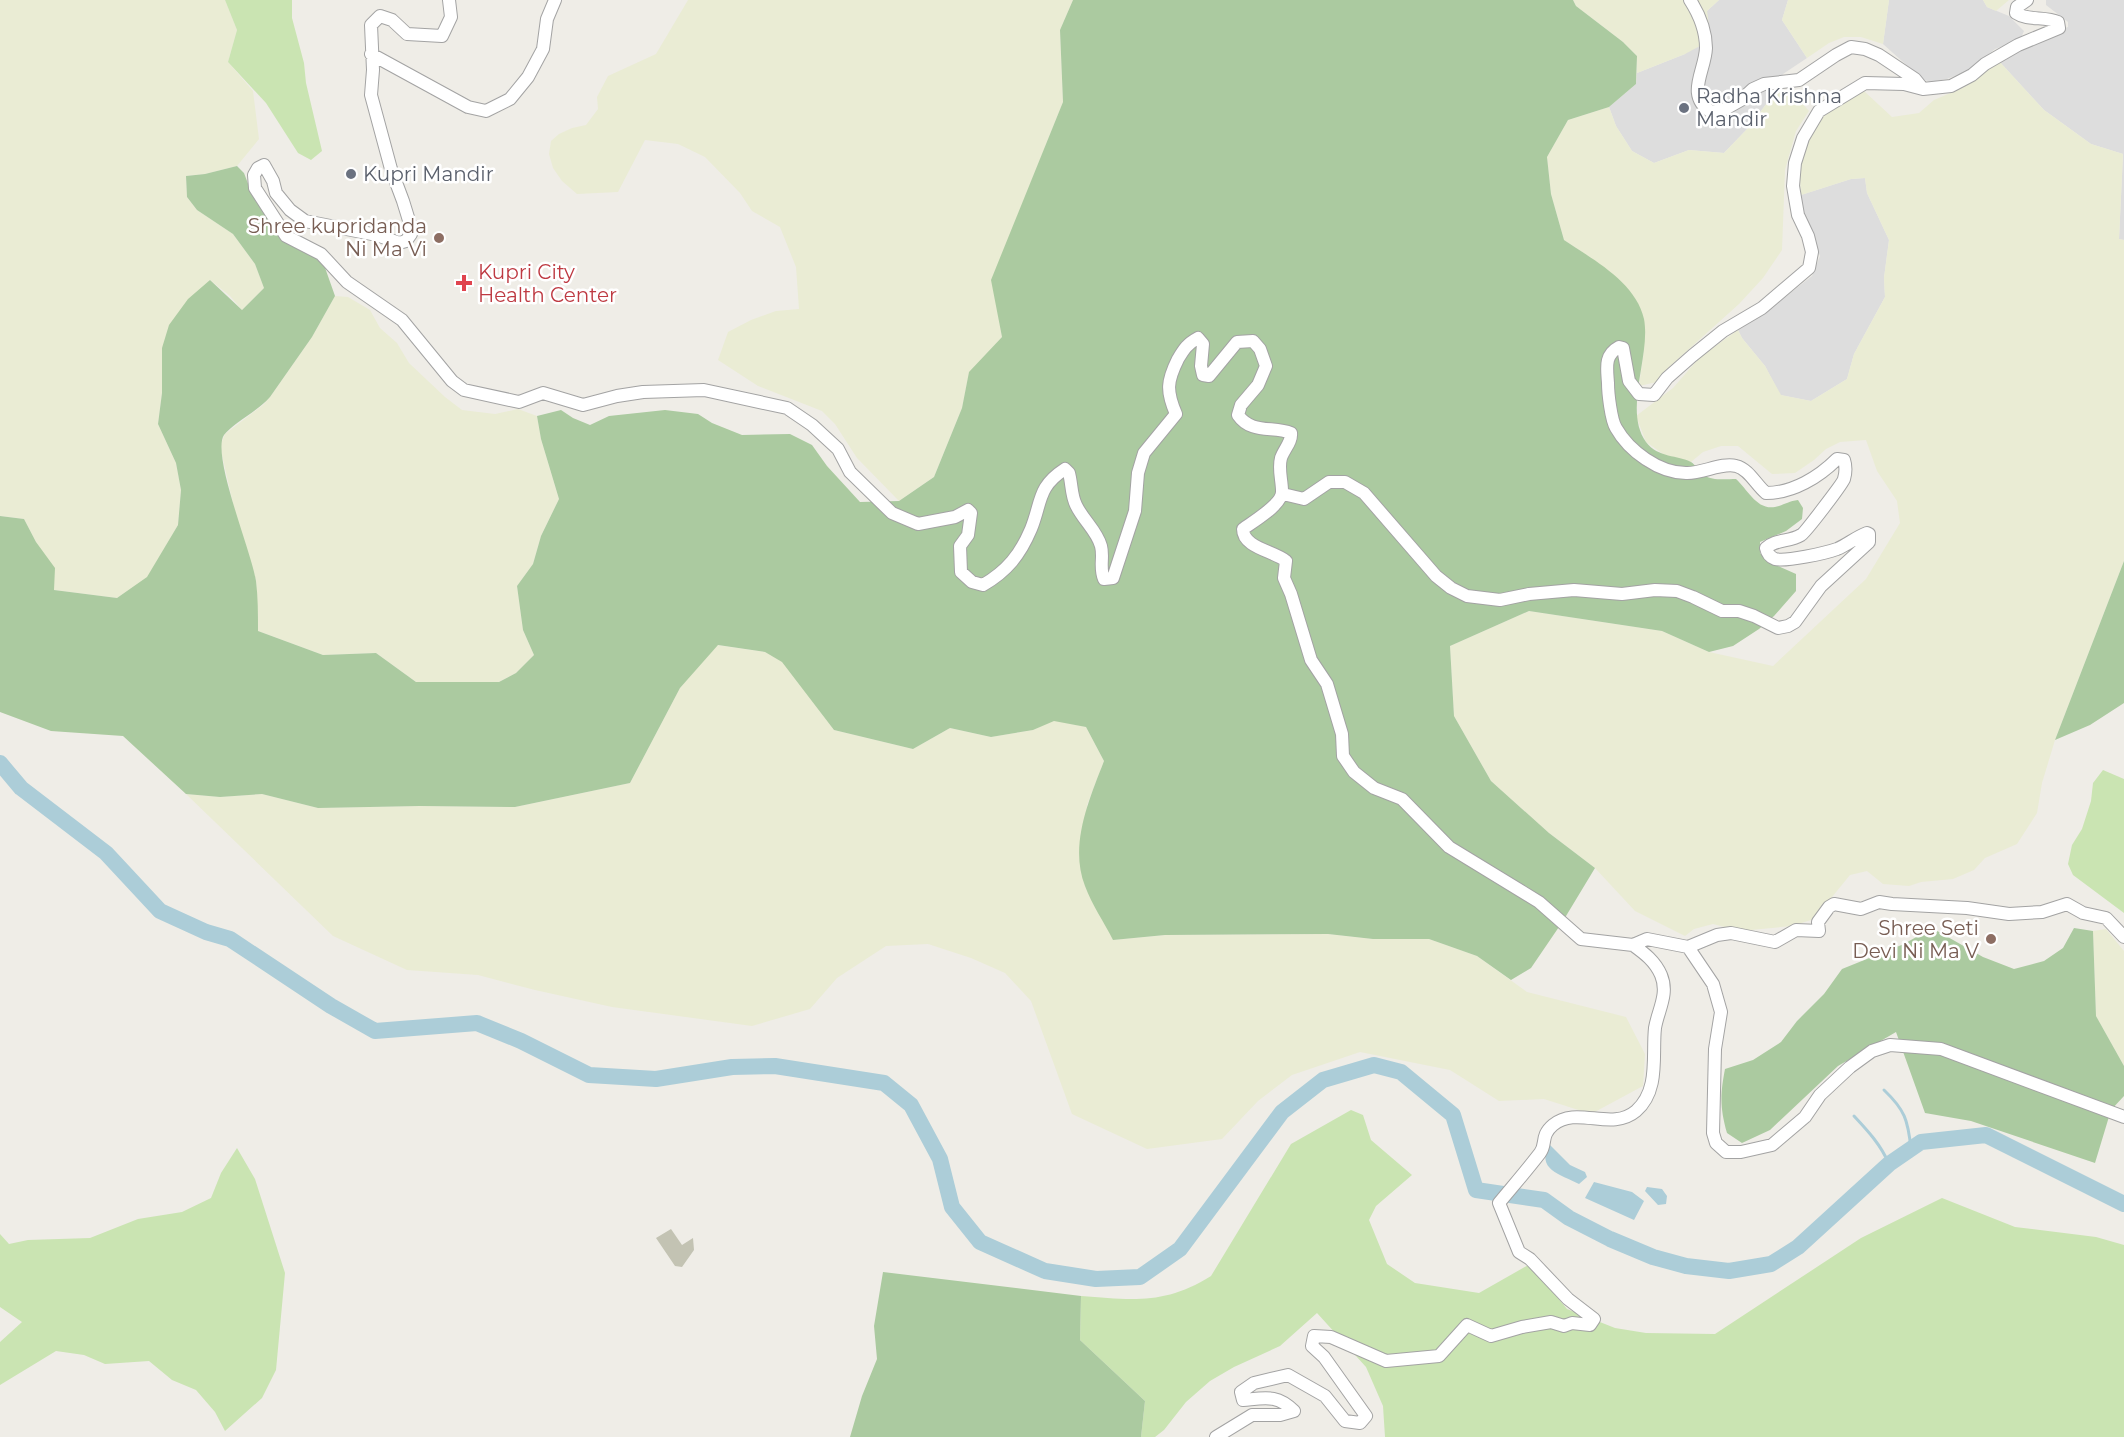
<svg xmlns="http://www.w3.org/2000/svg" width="2124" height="1437" viewBox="0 0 2124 1437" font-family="Montserrat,sans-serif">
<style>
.residential{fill:#ddd}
.construction{fill:#c3c3b3}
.farmland{fill:#eaecd4}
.grass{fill:#cae4b2}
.forest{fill:#abcaa0}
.water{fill:#accdd8}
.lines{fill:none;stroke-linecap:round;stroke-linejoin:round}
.stream{stroke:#accdd8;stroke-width:3}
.river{stroke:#accdd8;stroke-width:16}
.minor-casing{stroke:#a3a3a3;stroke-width:14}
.minor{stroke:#fff;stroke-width:12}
.worship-dot{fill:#6b7280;stroke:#fff;stroke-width:2}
.education-dot{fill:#8d6e63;stroke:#fff;stroke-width:2}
.health-dot{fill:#e0444e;stroke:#fff;stroke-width:2}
.labels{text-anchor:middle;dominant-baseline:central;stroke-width:5;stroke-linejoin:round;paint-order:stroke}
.worship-label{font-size:20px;fill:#5b616d;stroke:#fff;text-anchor:start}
.education-label{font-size:20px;fill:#785e54;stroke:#fff;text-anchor:end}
.health-label{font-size:20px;fill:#be3a42;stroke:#fff;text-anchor:start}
</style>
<rect width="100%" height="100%" fill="#efede7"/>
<path class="residential" d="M1719,0H1788L1782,20L1807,58L1783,74L1776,91L1749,127L1724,153L1689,150L1654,163L1632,151L1616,126L1609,107L1636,84L1637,73L1685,54L1707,11Z
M1889,0H1983L1987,7L2009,16L2024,31L2020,40L1995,49L1969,70L1947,79L1930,82L1922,79L1883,44Z
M2046,0H2124V240L2119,239L2123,154L2091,144L2044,110L1998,60L2018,46L2068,27V22L2046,5Z
M1865,178L1867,193L1889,240L1884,278L1885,297L1854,354L1847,379L1811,401L1780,395L1765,366L1742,338L1738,330L1766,312L1812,276L1820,256L1802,212L1801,195L1851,179Z"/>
<path class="construction" d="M671,1229L682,1245L693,1238L694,1250L682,1267L675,1266L656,1238Z"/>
<path class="farmland" d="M0,0H225L237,30L228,62L253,91L259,139L237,166L205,174L186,176L187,197L197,210L233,234L255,264L264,288L242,310L230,296L210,280L162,348V393L158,424L176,463L181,490L178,525L147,578L117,598L54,590L36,542L24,519L0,516Z
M688,0H1073L1060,30L1063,102L992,280L1002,337L969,373L962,408L934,477L899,501L857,458L835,424L822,411L758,386L718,360L728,332L751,320L776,311L799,309L796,267L780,227L752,211L740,193L705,157L678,144L645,140L618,192L577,194L562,181L553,168L549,154L551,141L559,134L572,128L586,125L598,109L597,97L608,76L656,54Z
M1573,0H1719L1707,11L1711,40L1685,54L1637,73V56L1623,42L1576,6Z
M1788,0H1889L1883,44L1861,37H1844L1829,43L1807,58L1782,20Z
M1983,0H2009L1996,11L1987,7Z
M1998,60L2044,110L2091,144L2123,154L2119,239L2124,240V561L2055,740L2042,783L2037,813L2017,844L1985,858L1974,870L1953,879L1921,882L1909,886L1883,884L1867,871L1850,875L1814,919L1792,926L1740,931L1713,924L1694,929L1685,936L1635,911L1595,868L1549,833L1491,781L1454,716L1450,646L1529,611L1662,631L1709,652L1773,666L1866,579L1900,523L1897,501L1877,471L1866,440L1840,442L1826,449L1814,460L1795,473L1772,474L1738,446H1721L1703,452L1691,462L1666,456L1646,442L1636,416L1673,388L1700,357L1738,330L1742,338L1765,366L1781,395L1811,401L1847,379L1854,354L1885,297L1884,278L1889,240L1867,193L1865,178L1851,179L1801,195L1799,165L1808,139L1821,118L1849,97L1864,91L1892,117L1919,113L1934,100L1962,88Z
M1776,91L1792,92L1809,111L1796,131L1785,170L1782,250L1763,278L1739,304L1669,367L1657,382L1639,386L1644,350L1643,319L1634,297L1617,279L1591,258L1564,240L1551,194L1547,157L1568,120L1609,107L1616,126L1632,151L1654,163L1689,150L1724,153L1749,127Z
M335,296L348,297L370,310L380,328L397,343L409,363L445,397L462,410L495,414L518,409L537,416L541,439L559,499L541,536L533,564L517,586L523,630L534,655L516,673L499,682H416L376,653L323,655L258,631L256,580L236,517L220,446L225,434L263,405L270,397L312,337Z
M717,645L765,652L783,662L834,730L913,749L950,728L991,737L1033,730L1054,720L1086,727L1104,761L1087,805L1113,940L1165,935L1328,934L1373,939H1429L1477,956L1527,992L1626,1017L1645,1054L1643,1086L1591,1114L1544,1099L1499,1101L1450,1070L1360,1052L1292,1075L1258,1101L1222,1139L1147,1149L1072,1114L1031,1001L1005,973L971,958L928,944L886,946L837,978L810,1009L752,1026L612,1007L535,990L478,975L407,970L333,936L186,794L220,797L262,794L318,808L420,806L515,807L630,783L680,688Z
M2106,929L2124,951V1066L2096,1016L2093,931Z"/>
<path class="grass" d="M225,0H292V18L304,63L306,83L322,151L311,160L298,153L266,103L228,62L237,30Z
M2103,770L2124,779V913L2073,875L2068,864L2072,845L2082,829L2091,801L2093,783Z
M1351,1110L1363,1115L1371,1140L1412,1175L1376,1206L1369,1220L1387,1264L1415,1283L1479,1293L1530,1264L1567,1309L1615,1328L1646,1333L1715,1334L1861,1238L1942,1198L2015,1227L2096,1237L2124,1245V1437H1385L1383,1406L1366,1367L1317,1313L1280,1346L1234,1367L1210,1381L1186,1402L1164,1430L1155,1437H1141L1145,1401L1080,1340L1081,1296C1132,1300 1165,1305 1211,1276L1291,1144Z
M237,1148L255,1179L285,1273L276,1370L262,1398L225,1431L215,1412L196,1390L172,1380L149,1361L105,1364L84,1355L56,1351L0,1385V1342L22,1322L0,1307V1234L9,1244L28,1240L90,1238L138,1219L182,1212L211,1198L221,1173Z"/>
<path class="forest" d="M1073,0H1573L1576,6L1623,42L1637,56L1636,84L1609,107L1568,120L1547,157L1551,194L1564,240C1592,259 1636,282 1644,319C1651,356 1623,410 1646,442C1658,458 1678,455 1691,462C1696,465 1699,472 1704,475C1712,481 1726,479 1736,479C1749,491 1758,513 1779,506C1785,504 1790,501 1798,500L1803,508L1802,519L1786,531L1760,542V553L1769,562L1796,574V591L1774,616L1759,629L1733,646L1709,652L1662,631L1529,611L1450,646L1454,716L1491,781L1549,833L1595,868L1563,921L1531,968L1511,980L1477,956L1429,939H1373L1328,934L1165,935L1113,940C1104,922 1092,905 1085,886C1069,845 1089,800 1104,761L1086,727L1054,721L1033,730L991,737L950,728L913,749L834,730L782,662L765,652L718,645L680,688L630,783L515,807L420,806L318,808L262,794L220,797L186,794L123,736L51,731L0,712V516L24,519L36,542L55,568L54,590L117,598L147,577L178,525L181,490L176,463L158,424L162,393V348L169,325L188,299L210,280L242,310L264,288L255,264L233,234L197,210L187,197L186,176L205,174L237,166L244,173L250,189L286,242L323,262L335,296L312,337L270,397C259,410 232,424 224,435C211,455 252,553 256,581C258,597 258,615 258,631L323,655L376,653L416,682H499L516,673L534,655L523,630L517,586L533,564L541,536L559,499L541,439L537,416L561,410L573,418L590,425L609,416L665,410L698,414L712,423L742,435L790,434L812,445L827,466L860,502L899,501L934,477L962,408L969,372L1002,337L991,280L1063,102L1060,30Z
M2124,561V703L2090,725L2055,740Z
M1932,928L1983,957L2014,969L2044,961L2063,948L2074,928L2093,931L2096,1016L2124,1066V1096L2111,1110L2095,1163L1971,1121L1925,1113L1896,1032L1838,1066L1770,1130L1742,1143L1727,1133C1720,1108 1720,1095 1725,1069L1753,1060L1781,1042L1797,1021L1824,994L1842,969L1904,944Z
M883,1272L1081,1296L1080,1340L1145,1401L1141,1437H850L862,1396L877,1359L874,1326Z"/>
<path class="water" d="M1549,1144L1570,1165L1585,1172L1587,1177L1579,1184C1560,1174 1536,1170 1549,1144Z
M1594,1182L1632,1192L1644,1201L1634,1220L1585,1198Z
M1647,1187L1662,1189L1667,1196L1666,1204L1658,1205L1645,1191Z"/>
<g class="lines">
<path class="stream" d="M1884,1090C1905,1110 1908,1120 1911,1149
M1854,1116C1868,1131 1881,1145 1889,1164"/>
<path class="river" d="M0,763L21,788L106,853L160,911L206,932L230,939L331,1006L375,1031L477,1023L521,1041L589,1075L656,1079L732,1067L775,1066L884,1083L911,1105L940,1159L952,1207L980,1242L1045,1271L1096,1279L1140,1277L1180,1249L1282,1112L1323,1080L1374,1065L1401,1072L1453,1115L1476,1190L1544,1200L1569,1218L1610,1239L1653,1257L1686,1266L1729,1271L1771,1264L1798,1247L1889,1164L1921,1142L1986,1135L2124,1204"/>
<g class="minor-casing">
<path id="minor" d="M449,0L451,17L442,36L407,34L392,20L380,16L371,25L373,70L371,95L391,169L403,201L411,227V234L406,241L399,243L377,235L305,221L290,210L276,193L273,181L264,165L258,168L254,175L255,188L286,236L321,254L347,282L402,320L452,381L464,390L519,402L543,393L583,405L617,396L643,392L704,390L787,408L812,425L838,449L850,472L892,513L918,524L955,517L968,510L971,513L968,535L960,546L961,572L972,582L983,585C1007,571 1020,555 1031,529C1042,502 1037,487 1065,469L1069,473C1072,484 1071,495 1076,505C1083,520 1097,531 1101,546C1104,557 1099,568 1104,579L1113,578L1135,511L1138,473L1144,453L1176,414C1166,391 1167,381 1178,359C1184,349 1187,344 1198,338L1203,344L1201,366L1203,375L1209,376L1237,342L1253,341L1260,349L1266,366L1258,385L1241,405L1238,415C1251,434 1273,426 1291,433C1292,442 1284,449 1281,458C1278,469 1282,480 1282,491C1283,504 1254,521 1243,529C1243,548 1274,551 1286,561L1284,578L1291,594L1311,660L1327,684L1342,734L1343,756L1354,772L1374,788L1402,799L1449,847L1539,902L1581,939L1633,945L1647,939L1688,947L1713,984L1721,1012L1715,1049L1713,1133L1716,1143L1726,1152H1741L1772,1145L1805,1117L1820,1095L1850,1067L1872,1051L1890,1045L1941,1049L2124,1117
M1690,0C1699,14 1706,32 1706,48C1705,72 1685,95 1711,112L1725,109L1741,100L1753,89L1764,84L1799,80L1836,55L1851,47L1865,49L1879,55L1915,79L1923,89
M371,54L468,107L486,111L510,99L528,77L543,49L547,19L555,0
M1283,494L1304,499L1329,482H1345L1364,493L1436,576L1451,588L1467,596L1500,600L1529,594L1574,590L1622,594L1655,590L1677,591L1693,597L1722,611H1739L1754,616L1778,628L1788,626L1795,622L1821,586L1869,542V534L1867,533C1856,537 1847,545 1837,549C1826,553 1785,562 1775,559C1770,557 1767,553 1766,548C1775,539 1790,542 1801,535C1805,533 1843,483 1844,479C1846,472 1846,466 1844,460L1837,459C1819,477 1793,493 1766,493C1756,485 1749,469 1736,466C1722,462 1701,474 1686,473C1659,473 1629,451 1616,428C1611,420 1608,393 1608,383C1607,368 1604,355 1619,347L1623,348L1629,381L1639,394L1654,395L1667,378L1692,356L1723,331L1762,308L1809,268L1812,252L1808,236L1798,215L1793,186L1795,163L1803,138L1819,111L1865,83L1904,84L1923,89L1951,86L1972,75L1985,64L2018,45L2059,28L2058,22C2045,16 2028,21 2016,13L2017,7L2027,0
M1688,947L1717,935L1731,933L1775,942L1796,930L1819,931L1818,922L1829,907L1834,904L1861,909L1879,902L1892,904L1967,908L2009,914L2042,912L2067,904L2083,913L2106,918L2124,937
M1216,1437L1252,1415H1280L1294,1411C1277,1394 1265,1398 1243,1400L1241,1392L1254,1383L1288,1375L1325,1396L1345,1421L1360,1423L1366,1416L1324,1357L1312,1346L1314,1336L1331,1337L1386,1361L1439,1356L1467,1325L1491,1336L1522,1327L1551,1322L1564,1326L1572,1323L1590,1325L1594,1319L1568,1299L1530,1259L1519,1252L1499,1203C1513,1186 1527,1170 1540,1153C1547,1144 1540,1136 1553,1125C1577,1105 1611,1132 1636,1111C1660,1090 1652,1055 1655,1028C1658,1010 1669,994 1661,975C1655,961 1644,953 1633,945"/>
</g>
<use href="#minor" class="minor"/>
</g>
<g class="worship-dot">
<circle cx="1684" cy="108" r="6"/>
<circle cx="351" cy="174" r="6"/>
</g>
<g class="education-dot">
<circle cx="439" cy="238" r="6"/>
<circle cx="1991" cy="939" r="6"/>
</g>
<path class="health-dot" d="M461 274h6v6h6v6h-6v6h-6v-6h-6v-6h6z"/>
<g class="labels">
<g class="worship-label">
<text x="1696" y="96">Radha Krishna<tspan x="1696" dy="23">Mandir</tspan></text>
<text x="363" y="174">Kupri Mandir</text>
</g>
<g class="education-label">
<text x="427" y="226">Shree kupridanda<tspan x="427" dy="23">Ni Ma Vi</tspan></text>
<text x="1979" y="928">Shree Seti<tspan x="1979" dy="23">Devi Ni Ma V</tspan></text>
</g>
<g class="health-label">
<text x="478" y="272">Kupri City<tspan x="478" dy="23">Health Center</tspan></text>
</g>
</g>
</svg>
